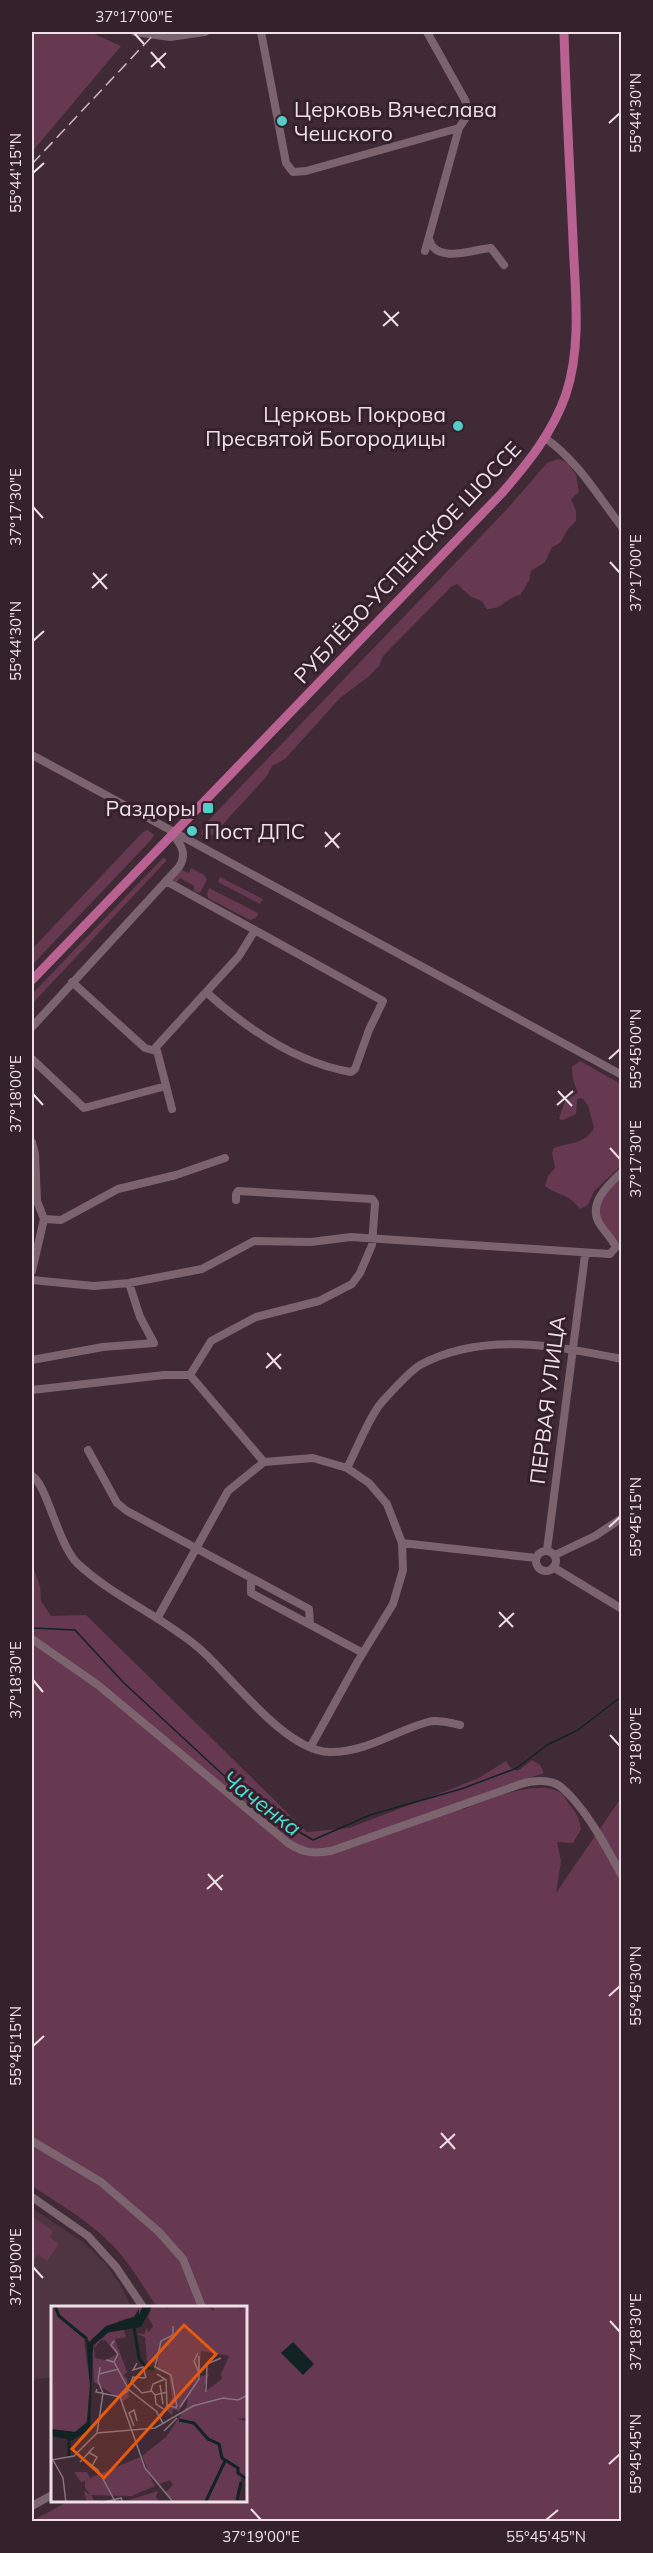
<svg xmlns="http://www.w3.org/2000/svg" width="653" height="2553" viewBox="0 0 653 2553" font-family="Mulish,sans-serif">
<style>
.built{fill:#4f3441}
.green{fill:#673951}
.water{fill:#112322}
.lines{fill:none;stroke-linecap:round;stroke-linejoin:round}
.stream{stroke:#112322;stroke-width:1.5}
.minor{stroke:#7c646f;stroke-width:8}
.major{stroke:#b96292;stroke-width:9}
.rail{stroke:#ccbcc3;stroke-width:1.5;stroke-dasharray:12 6;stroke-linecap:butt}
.ticks{fill:none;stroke:#eee0e6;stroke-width:2}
.poi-dot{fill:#54cdc8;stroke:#35212b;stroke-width:2}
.labels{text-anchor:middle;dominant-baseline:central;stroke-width:6;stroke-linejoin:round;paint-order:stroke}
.poi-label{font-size:21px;fill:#eee0e6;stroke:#35212b;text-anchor:start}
.street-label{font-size:21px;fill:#eee0e6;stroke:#35212b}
.water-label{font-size:22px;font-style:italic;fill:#4eddd7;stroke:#35212b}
.inset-river{fill:none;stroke:#112322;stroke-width:3}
.inset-road{fill:none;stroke:#86737c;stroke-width:1.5}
.view{fill:#e8590c;fill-opacity:0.15;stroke:#e8590c;stroke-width:3}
.inset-edge{fill:none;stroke:#eee0e6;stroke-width:3}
.neatline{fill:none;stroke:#eee0e6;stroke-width:2}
.ticks-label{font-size:15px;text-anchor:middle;fill:#eee0e6}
</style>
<rect width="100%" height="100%" fill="#402a35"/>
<path class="built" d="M32,2208L84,2243L105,2263L120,2284L131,2307H52V2377L32,2380Z"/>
<path class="green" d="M32,32H90L121,46L32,152Z
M558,459L567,462L576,475L579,492L571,499L576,511V521L568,529L560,543L552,547L545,562L531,571L529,581L520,595C507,597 501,610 487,609L482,601L471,597L457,584L452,586L383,656L379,666L368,677L340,698L285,759L272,766L267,776L214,834L205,838L201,834L204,825L509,507L547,463Z
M148,830L154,835L151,840L32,965V949L143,832Z
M163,858L166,859V861L32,1004V994Z
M191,868L204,875L207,880L200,893L194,891V886L180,878L177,882L171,879L181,870L189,873Z
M220,877L263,899L260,904L218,882Z
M209,888L258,913L256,918L250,920L208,898L207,893Z
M580,1061L621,1084L622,1165L594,1191L588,1205L580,1209C567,1192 560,1197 545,1186L548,1176L555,1168L552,1153L554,1148C567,1143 586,1144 594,1128L588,1105L582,1098L577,1099L576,1114L563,1120L559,1119L565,1101L578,1093L573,1080L572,1067Z
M621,1177V1249C596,1219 590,1204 621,1177Z
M32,1564L40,1586L41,1601L51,1616L86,1615L307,1832L349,1828L477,1779L506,1761L510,1767L518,1771L532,1760L540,1765L544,1773L459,1802L462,1810C483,1801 540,1777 561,1793C564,1795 567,1801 569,1804C576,1812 579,1818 581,1829L573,1843L557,1842L561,1861L556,1893L621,1798V2521H32L69,2501L246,2500V2307H157C141,2284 128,2259 107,2240C85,2218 57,2203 32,2186Z
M32,2216L53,2231L50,2237L59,2244L47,2261L38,2254L34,2260L32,2259Z"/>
<path class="water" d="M293,2342L314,2364L303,2375L281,2353Z"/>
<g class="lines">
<path class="stream" d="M32,1628L75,1630L123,1682L221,1773L259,1804L271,1805L279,1820L313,1840L370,1815L461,1789L517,1768L547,1745L578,1730L622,1696"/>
<path class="minor" d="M135,32L170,37L205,32
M261,32L286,163L293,172L306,171L459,128
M429,239C436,265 473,249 491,248L504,265
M425,251L459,128L469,113L465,100L427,32
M545,438C578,461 597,495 622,527
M32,755L622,1075
M166,881L383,1001L369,1030L355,1069L351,1072C297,1063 246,1028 206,992
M72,982L145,1048L156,1051
M32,1027L179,867C187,855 182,845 173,835
M32,1059L84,1108L166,1086
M172,1109L156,1047L239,956L255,930
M32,1142L35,1154L37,1201L44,1219L32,1271
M44,1219L61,1220L118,1189L176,1175L225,1158
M32,1280L94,1286L129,1283L202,1269L254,1241L311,1242L351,1237L610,1254L616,1247C612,1239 606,1233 601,1226C586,1205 607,1186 622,1172
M32,1360L103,1347L154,1343L140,1317L129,1283
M190,1375L211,1341L256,1317L319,1301L352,1284L360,1273L372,1245L375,1203L372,1199L238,1191L236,1194V1200
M32,1390L164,1375H190L264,1462
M88,1450L117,1503L127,1511L309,1609L310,1624
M347,1468C357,1449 368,1419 381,1403C390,1393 409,1372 420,1365C483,1331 556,1346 622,1359
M32,1476C46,1482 58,1544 77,1563C113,1597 162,1616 200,1649C232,1677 284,1750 329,1752C366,1753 394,1731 428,1722C437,1719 451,1723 460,1725
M402,1543L536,1558
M547,1550L585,1255
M536 1561a10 10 0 1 1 20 0a10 10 0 1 1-20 0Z
M555,1555L595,1536L622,1518
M553,1567L622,1609
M251,1579V1593L363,1653
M158,1617L228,1491L264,1462L313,1458L347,1468L369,1483L387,1504L402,1543L403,1570L393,1604L358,1661L311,1746
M32,1639L98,1685L288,1843C304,1853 313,1854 331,1851L521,1784C532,1780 552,1779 561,1787C585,1807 607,1848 622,1876
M32,2141L101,2182L158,2231L183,2259L202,2307
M32,2197L88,2236L116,2267L143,2307
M32,2506L52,2495"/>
<path class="major" d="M32,980L502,493C528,463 553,432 566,394C582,346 575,290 573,240C570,171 566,101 564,32"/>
<path class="rail" d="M32,164L156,32"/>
</g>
<path class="ticks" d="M134,33L144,44M151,52L165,68M151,67L166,53M609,123L620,113M33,173L44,163M384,311L398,326M383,326L399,312M33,507L43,518M610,562L620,573M93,573L107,589M92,588L107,574M33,641L44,631M325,832L339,848M325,847L340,833M609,1059L620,1049M558,1091L572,1106M33,1094L43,1105M557,1105L573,1091M610,1148L620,1159M267,1353L281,1369M266,1368L281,1354M609,1527L620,1517M499,1612L513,1627M499,1627L514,1613M33,1680L43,1692M610,1735L620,1746M208,1874L222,1890M207,1889L223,1875M609,1996L620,1986M33,2046L44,2036M441,2133L455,2149M440,2148L455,2134M33,2267L43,2278M610,2321L620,2332M609,2464L620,2454M251,2509L261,2520M546,2520L558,2510"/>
<g class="poi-dot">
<circle cx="282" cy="121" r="6"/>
<circle cx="458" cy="426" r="6"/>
<rect x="202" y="802" width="12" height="12" rx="3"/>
<circle cx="192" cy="831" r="6"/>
</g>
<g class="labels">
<g class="poi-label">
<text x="294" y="109">Церковь Вячеслава<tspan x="294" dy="24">Чешского</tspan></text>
<text x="446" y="414" text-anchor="end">Церковь Покрова<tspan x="446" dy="24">Пресвятой Богородицы</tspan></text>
<text x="196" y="808" text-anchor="end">Раздоры</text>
<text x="204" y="831">Пост ДПС</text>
</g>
<g class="street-label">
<text transform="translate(407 562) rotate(-47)">РУБЛЁВО-УСПЕНСКОЕ ШОССЕ</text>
<text transform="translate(547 1400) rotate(-83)">ПЕРВАЯ УЛИЦА</text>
</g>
<g class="water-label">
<text transform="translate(262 1803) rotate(37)">Чаченка</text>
</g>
</g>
<g transform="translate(51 2306)">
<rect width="196" height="196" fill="#402a35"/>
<path d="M0,0H92L88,9L68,15L38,36L36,32L33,34L39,79L36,114L32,123L24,126L0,123ZM101,0H117L116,3L119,0H156L163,5L162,0H194L185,6L196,0V112L186,113L196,115V174L190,172L186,196H125L114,187L122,179L119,174L106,179L99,168L91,150L115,131L136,100L137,91L128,105L122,103L121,109L116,105L121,91L118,69L106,64L107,56L96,57L94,31L83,27L94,28L95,22L98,26L102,20L97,11ZM150,45L178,50L170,68L171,73L155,85L153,81L158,68L148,71ZM73,24L75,31L64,33L76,66L72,70L76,72L78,91L72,95L43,76L41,45L56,27ZM49,33L55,35L66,48L55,54L44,52L43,40ZM89,151L104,180L80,190L40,189L44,196H36L33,185L40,189L34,182V175L30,176L23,166H36L39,172ZM107,185L105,191L109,196L75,195Z" fill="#673951" fill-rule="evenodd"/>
<path d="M92,0H101L90,21L58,26L42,39L39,123L22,134L0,130V123L24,126L36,116L39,79L35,31L38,36L55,20L83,11L88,3V9Z" fill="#112322"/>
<path class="inset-river" d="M4,0L8,10L36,33M83,21L88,52L95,62L103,63M128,114L143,117L157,133L168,138L171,152L187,162V167L197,174M18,131V150M186,194L190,176M154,197L174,155"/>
<path class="inset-road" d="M122,20V29L110,35L104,61L120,69L126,101M63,35L60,39L67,48L63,56M147,47L143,55L148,67M55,54L63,56L78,84M86,57L82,64L92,61L95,72M48,68L68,63M106,68L115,74L116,99L126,102M94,72L82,71L80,76L91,87L101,85M114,73L102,78L100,84L104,89L116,86M109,79L112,98M46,83L45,86L69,91L94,162L123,197M155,86L156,58L170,52M104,89L105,98L114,104L116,99M69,91L78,84L105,105L112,117M129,101L148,73V50M83,120L78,107L83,104L86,115M113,125L126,112M46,127L52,87L47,75L49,61M37,146L46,151L41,160M26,148L47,164L65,197M0,154L23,150L46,127L104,122L142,100L172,92L187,94L197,89M2,154L12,172L15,197M29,156L43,141M50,197L70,192L72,197"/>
<path class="view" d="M133,19L165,48L53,172L21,143Z"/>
<rect width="196" height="196" class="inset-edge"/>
</g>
<rect width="653" height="2553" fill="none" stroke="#35212b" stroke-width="66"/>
<rect x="33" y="33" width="587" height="2487" class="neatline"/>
<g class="ticks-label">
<text x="134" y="22">37°17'00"E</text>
<text transform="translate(636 113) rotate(-90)" y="5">55°44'30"N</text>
<text transform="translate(16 173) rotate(-90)" y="5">55°44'15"N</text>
<text transform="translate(16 507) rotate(-90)" y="5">37°17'30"E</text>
<text transform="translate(636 573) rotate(-90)" y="5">37°17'00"E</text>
<text transform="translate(16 641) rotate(-90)" y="5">55°44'30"N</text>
<text transform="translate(636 1049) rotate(-90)" y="5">55°45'00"N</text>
<text transform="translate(16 1094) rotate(-90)" y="5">37°18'00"E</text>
<text transform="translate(636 1159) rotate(-90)" y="5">37°17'30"E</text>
<text transform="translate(636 1517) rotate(-90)" y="5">55°45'15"N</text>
<text transform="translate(16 1680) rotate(-90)" y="5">37°18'30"E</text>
<text transform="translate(636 1746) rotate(-90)" y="5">37°18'00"E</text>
<text transform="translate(636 1986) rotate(-90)" y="5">55°45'30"N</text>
<text transform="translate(16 2046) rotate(-90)" y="5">55°45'15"N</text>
<text transform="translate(16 2267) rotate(-90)" y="5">37°19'00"E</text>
<text transform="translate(636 2332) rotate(-90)" y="5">37°18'30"E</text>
<text transform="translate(636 2454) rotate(-90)" y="5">55°45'45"N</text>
<text x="261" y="2542">37°19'00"E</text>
<text x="546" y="2542">55°45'45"N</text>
</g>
</svg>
